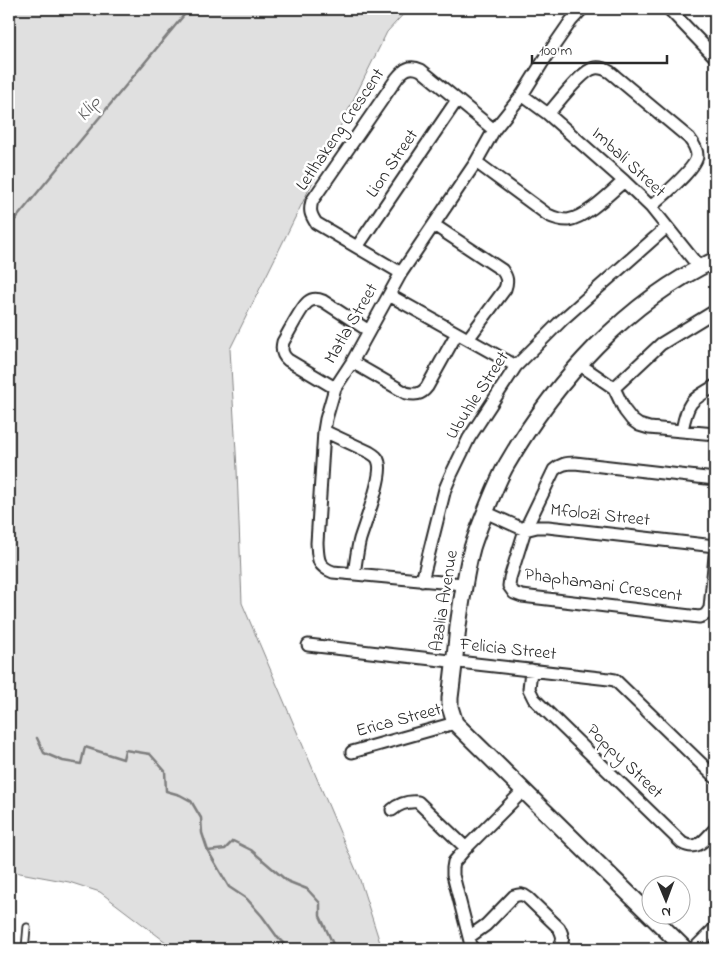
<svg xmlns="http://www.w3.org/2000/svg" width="724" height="958" viewBox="0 0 724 958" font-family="'Indie Flower',sans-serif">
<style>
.green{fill:#e0e0e0;stroke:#868686}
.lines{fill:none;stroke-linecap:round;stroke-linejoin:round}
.stream{stroke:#7e7e7e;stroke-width:2.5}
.lane-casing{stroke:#2b2b2b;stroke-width:9}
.street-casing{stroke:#2b2b2b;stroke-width:15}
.secondary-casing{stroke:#2b2b2b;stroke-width:19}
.lane{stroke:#fff;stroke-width:5.5}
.street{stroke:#fff;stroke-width:11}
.secondary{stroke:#fff;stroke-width:15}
.labels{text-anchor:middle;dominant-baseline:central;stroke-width:5;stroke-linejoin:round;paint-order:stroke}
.street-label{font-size:18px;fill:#2b2b2b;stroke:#fff}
.water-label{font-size:19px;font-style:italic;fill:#5c5c5c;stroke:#fff}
</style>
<rect width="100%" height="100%" fill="#fff"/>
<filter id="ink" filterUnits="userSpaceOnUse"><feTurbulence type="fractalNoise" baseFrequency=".02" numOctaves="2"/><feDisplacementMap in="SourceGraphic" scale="10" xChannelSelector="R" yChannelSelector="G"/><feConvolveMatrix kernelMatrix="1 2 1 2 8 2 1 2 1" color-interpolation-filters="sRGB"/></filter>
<g filter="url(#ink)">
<path class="green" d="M9,9H408L387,32L230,349L237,469L242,603L359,877L382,949H175L100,892L69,882L9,871Z"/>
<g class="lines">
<path class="stream" d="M9,227L189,9
M37,738L44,753L63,761L81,764L85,747L123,759L125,750L150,754L165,771L166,791L180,795L191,801L201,818L202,833L208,851L229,887L247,899L262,916L278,938L289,949
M208,851L225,849L233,841L251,850L287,881L307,889L320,903V916L333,944L334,949"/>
<g class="lane-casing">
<path id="lane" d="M25,949L27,927"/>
</g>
<g class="street-casing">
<path id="street" d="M669,9L715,57
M522,95L548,114L624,181L651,207L699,267
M548,114C557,104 582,70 595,68C601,67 605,69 610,72L689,138C693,143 697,149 697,156C696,169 661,197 651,207
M476,162L548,215C554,218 561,220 568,220C587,217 610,193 624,181
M434,225L502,270C507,277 508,281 505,289L468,339
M357,247L457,100
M401,273L316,223C311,215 309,211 312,201L397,78C404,69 410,65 421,70L494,130
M389,295L516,366
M352,362L406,393C415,395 421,395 427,387L457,333
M579,364L614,388L625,411L632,420L639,425L649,428L715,434
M335,388L288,360C282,355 281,350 283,342C288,334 301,307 308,302C313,298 318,299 323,301L369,331
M614,388L661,344L715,311
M682,430C688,401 690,401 715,386
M324,431L369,452C374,455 378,457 379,463C383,477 365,523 360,539C357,550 356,562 354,574
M715,479L575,463C566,463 561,464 554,470L525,530L510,578L509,586L514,593L522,596L699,617C705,616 707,614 710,608L715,556
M485,512L525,530L537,527H548L715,546
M422,581L445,489L451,475L469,438L516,366L562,320L667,227
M463,584L333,572C317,566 318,559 317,543L324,431L326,419L335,388L352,362L401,273L476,162L494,130L522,95L544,60L571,21L582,9
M308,645L609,679L615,680L715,777
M531,670L529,689L534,699L682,843C698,852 705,839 715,829
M352,752L455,723
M392,810C399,804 408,801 418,802L466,848
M469,937L486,925L514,896C520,894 523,894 528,898L559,928C564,937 564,942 557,949
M472,949L453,875V868L454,862L466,848L523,791
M694,949L715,928"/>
</g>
<g class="secondary-casing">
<path id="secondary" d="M685,949L455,723L450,707V698C453,674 456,650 458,626C462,600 465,574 472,548C478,529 486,510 494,491C498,482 502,472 507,464C555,381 627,301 715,260"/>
</g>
<use href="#lane" class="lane"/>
<use href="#street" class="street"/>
<use href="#secondary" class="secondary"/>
</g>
</g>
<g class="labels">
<g class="street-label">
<text transform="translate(341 130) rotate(-56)">Letlhakeng Crescent</text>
<text transform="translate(628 163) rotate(43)">Imbali Street</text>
<text transform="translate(393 164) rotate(-56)">Lion Street</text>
<text transform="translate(352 324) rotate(-60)">Matla Street</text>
<text transform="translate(478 396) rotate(-57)">Ubuhle Street</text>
<text transform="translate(600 516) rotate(6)">Mfolozi Street</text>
<text transform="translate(603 586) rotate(8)">Phaphamani Crescent</text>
<text transform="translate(445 601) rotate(-81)">Azalia Avenue</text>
<text transform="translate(508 650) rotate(6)">Felicia Street</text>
<text transform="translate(399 721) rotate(-15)">Erica Street</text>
<text transform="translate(624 762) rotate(44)">Poppy Street</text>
</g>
<g class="water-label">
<text transform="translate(89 109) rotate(-50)">Klip</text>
</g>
</g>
<rect width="724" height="958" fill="none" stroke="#fff" stroke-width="30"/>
<rect x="15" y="15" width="694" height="928" fill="none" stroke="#2b2b2b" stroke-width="2" filter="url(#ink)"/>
<g transform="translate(666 900) rotate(179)"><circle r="24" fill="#ffffff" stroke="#aaaaaa"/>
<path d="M0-4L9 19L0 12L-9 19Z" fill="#2b2b2b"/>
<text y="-8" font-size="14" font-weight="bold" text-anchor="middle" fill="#2b2b2b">N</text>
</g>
<path d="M532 55v8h135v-8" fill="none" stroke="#2b2b2b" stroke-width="2.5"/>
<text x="539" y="55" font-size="15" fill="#2b2b2b" stroke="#ffffff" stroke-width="4" paint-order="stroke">100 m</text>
</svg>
